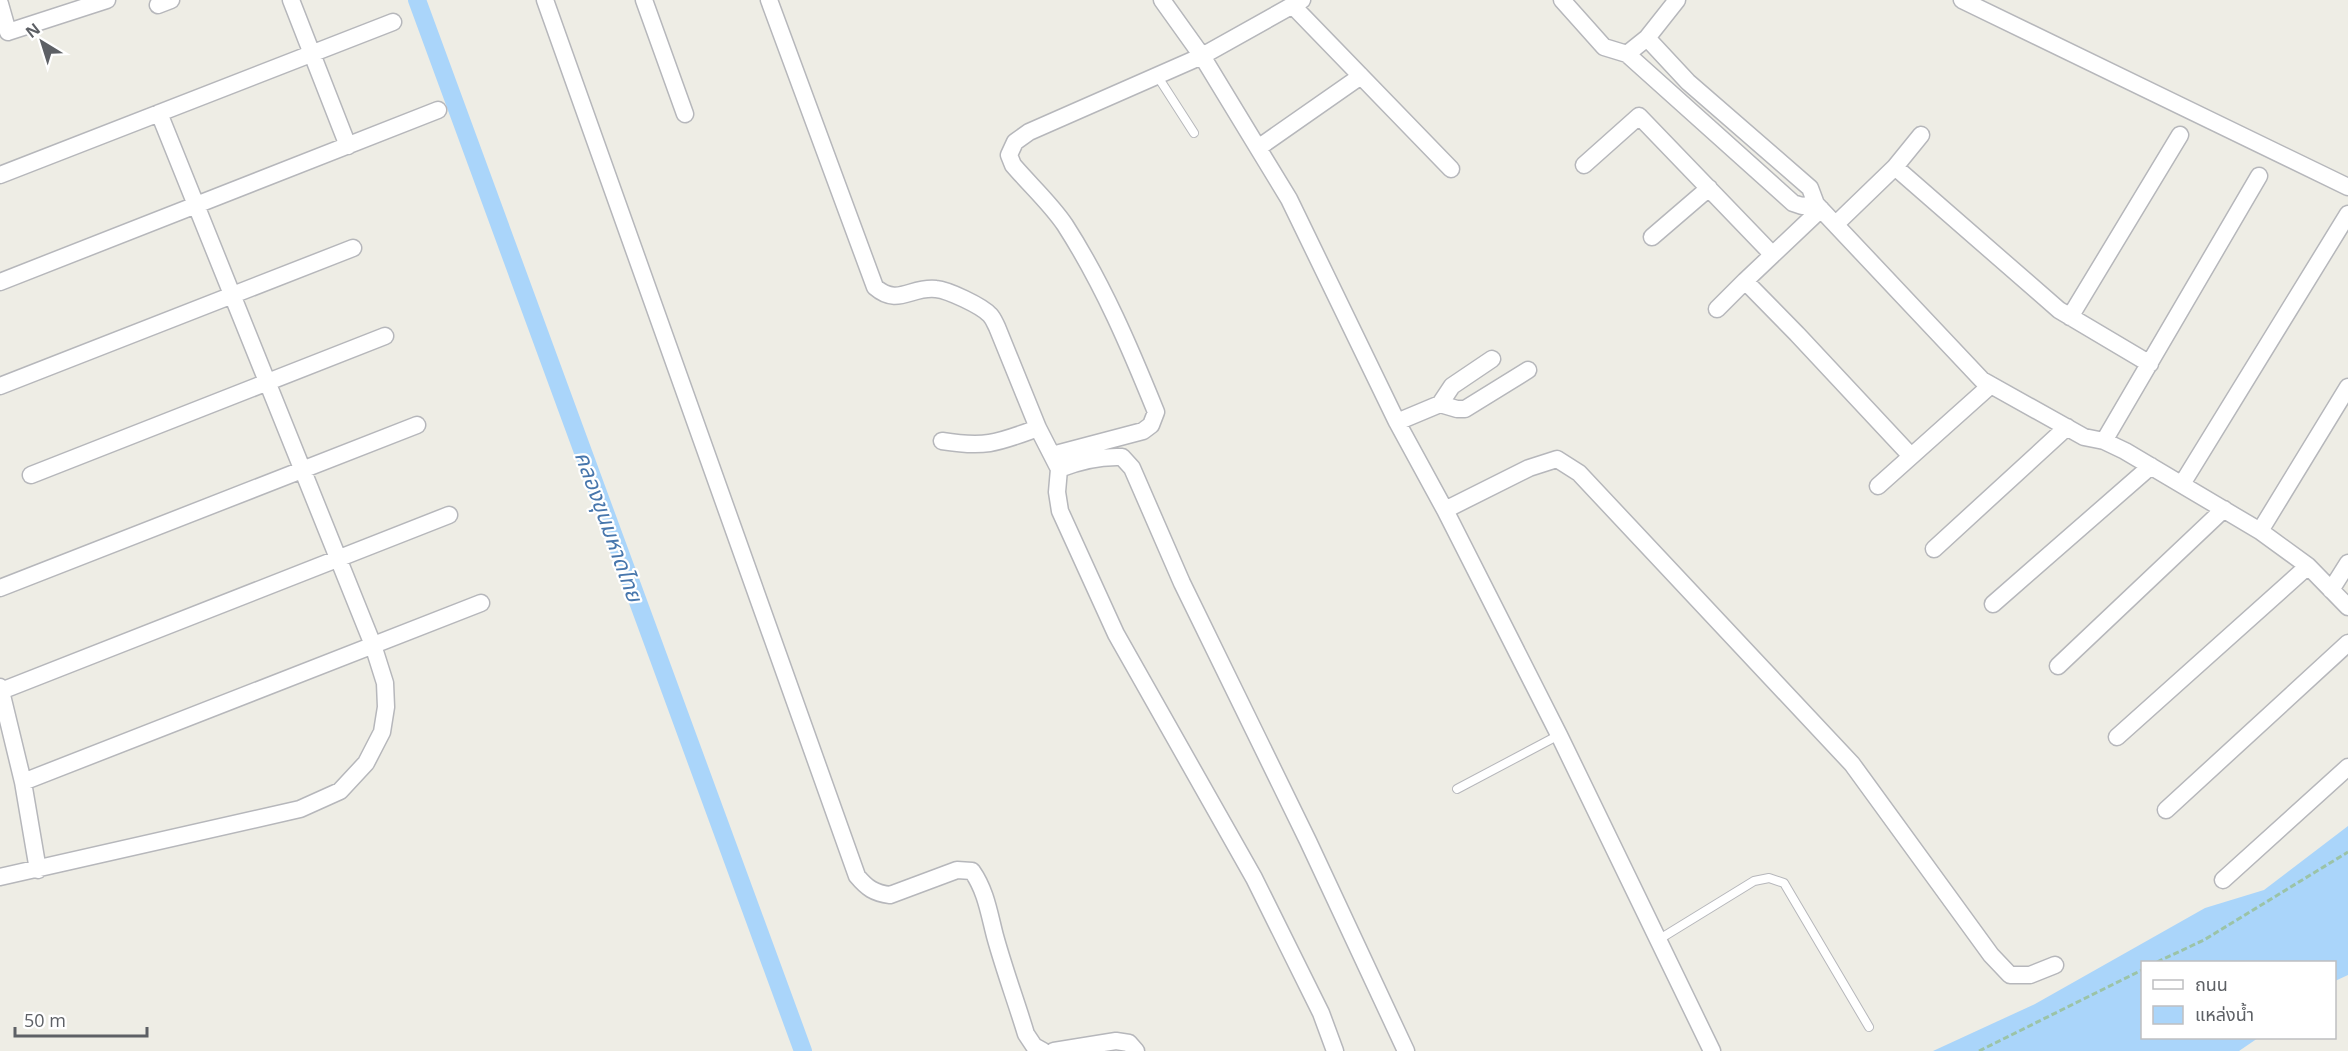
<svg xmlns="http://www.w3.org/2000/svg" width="2348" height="1051" viewBox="0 0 2348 1051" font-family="'Open Sans','Noto Sans Thai',sans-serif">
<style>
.water{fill:#aad5fa}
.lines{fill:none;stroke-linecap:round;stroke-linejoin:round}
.canal{stroke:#aad5fa;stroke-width:18}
.lane-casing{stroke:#b6b7bb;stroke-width:10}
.street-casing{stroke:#b6b7bb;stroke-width:19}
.path{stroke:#9bc3a7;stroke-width:3;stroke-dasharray:6 3;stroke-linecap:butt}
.lane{stroke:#fff;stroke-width:8}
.street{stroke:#fff;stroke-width:16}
.labels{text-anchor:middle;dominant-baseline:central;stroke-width:4.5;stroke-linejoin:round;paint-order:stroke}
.water-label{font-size:22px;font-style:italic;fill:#4776ac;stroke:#fff}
</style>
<rect width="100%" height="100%" fill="#eeede5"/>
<path class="water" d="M2348,826V975L2335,981L2334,962H2142V1038H2258L2239,1051H1933L2035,1004L2205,908L2264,890Z"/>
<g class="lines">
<path class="canal" d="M417,0L803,1051"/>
<g class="lane-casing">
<path id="lane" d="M1158,77L1194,133
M1457,789L1559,735
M1658,940L1754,881L1769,878L1784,883L1869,1027"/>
</g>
<g class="street-casing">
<path id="street" d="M291,0L348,146
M545,0L857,876C867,888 874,893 890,895L957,870L972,871C986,891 989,913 995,936C1004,969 1016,1001 1026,1034L1034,1046L1043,1051
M644,0L685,114
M769,0L875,287C898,307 911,286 936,289C948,290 982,306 990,315C993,318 995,323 997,327L1038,428L1059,469C1079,461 1099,456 1122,457L1132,468L1182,583L1308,841L1406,1051
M1162,0L1202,56L1289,199L1397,422L1445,510L1559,735L1712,1051
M1562,0L1604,47L1627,54L1647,38L1677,0
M1962,0L2348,187
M0,4L8,32L107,0
M158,5L171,0
M1293,6L1451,169
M1647,38L1688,82L1810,188L1816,204L1982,380L2084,437L2104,441L2125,451L2260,531L2308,566L2348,607
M1627,54L1793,203L1802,206L1816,204
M1258,148L1361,76
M1584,165L1639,116L1772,254
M1895,167L1921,135
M0,175L393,22
M1821,209L1745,281L1797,334L1911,456
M1836,224L1895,167L2059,310L2150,364
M1652,237L1709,188
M0,282L438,110
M1717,309L1745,281
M2070,317L2180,135
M0,386L353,248
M1440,404L1452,386L1492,359
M1397,422L1440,404L1457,409H1465L1528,370
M942,441C986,448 997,443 1038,428
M2104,441L2259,176
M1052,455L1143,431L1151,425L1156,412C1130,348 1103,284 1065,225C1051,204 1030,185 1013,165L1009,155L1015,142L1029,132L1202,56L1302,0
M1059,469L1057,492L1060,511L1116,634L1254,878L1321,1013L1335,1051
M31,475L385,336
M2182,484L2348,214
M1878,486L1991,385
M1445,510L1529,468L1557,459L1579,473L1852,764L1991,955L2010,975H2030L2055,965
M2260,531L2348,387
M1934,549L2067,427
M0,588L417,425
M2331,590L2348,563
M1993,604L2151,466
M2058,666L2224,509
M0,687L23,782L38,870
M1,691L449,515
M2117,737L2308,566
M23,782L481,603
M2166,810L2348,643
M0,877L300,809L340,791L366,763L382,732L386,707L385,683L373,645L159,113
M2223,880L2348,767
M1054,1051L1116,1041L1129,1043L1136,1051"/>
</g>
<path class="path" d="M2157,962L2204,940L2348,852
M1979,1051L2142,970"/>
<use href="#lane" class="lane"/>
<use href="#street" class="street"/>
</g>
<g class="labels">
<g class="water-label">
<text transform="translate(610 526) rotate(70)">คลองขุนมหาดไทย</text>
</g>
</g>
<rect x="2141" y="961" width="195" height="78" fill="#ffffff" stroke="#bebfc1" stroke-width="1.5"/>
<rect x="2153" y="980" width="30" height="9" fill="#ffffff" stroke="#bebfc1" stroke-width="1.5"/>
<text x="2195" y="991" font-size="18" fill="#5d6065">ถนน</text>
<rect x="2153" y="1006" width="30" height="18" fill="#aad5fa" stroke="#bebfc1" stroke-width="1.5"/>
<text x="2195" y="1021" font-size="18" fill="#5d6065">แหล่งน้ำ</text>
<g transform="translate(42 42) rotate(322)" stroke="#ffffff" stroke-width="4.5" paint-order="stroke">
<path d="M0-4.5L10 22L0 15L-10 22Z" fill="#5d6065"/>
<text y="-9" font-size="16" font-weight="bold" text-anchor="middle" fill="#5d6065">N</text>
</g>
<path d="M15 1027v9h132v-9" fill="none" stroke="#5d6065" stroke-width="3"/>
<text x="24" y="1027" font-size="18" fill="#5d6065" stroke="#ffffff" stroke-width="4.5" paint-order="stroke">50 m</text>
</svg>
